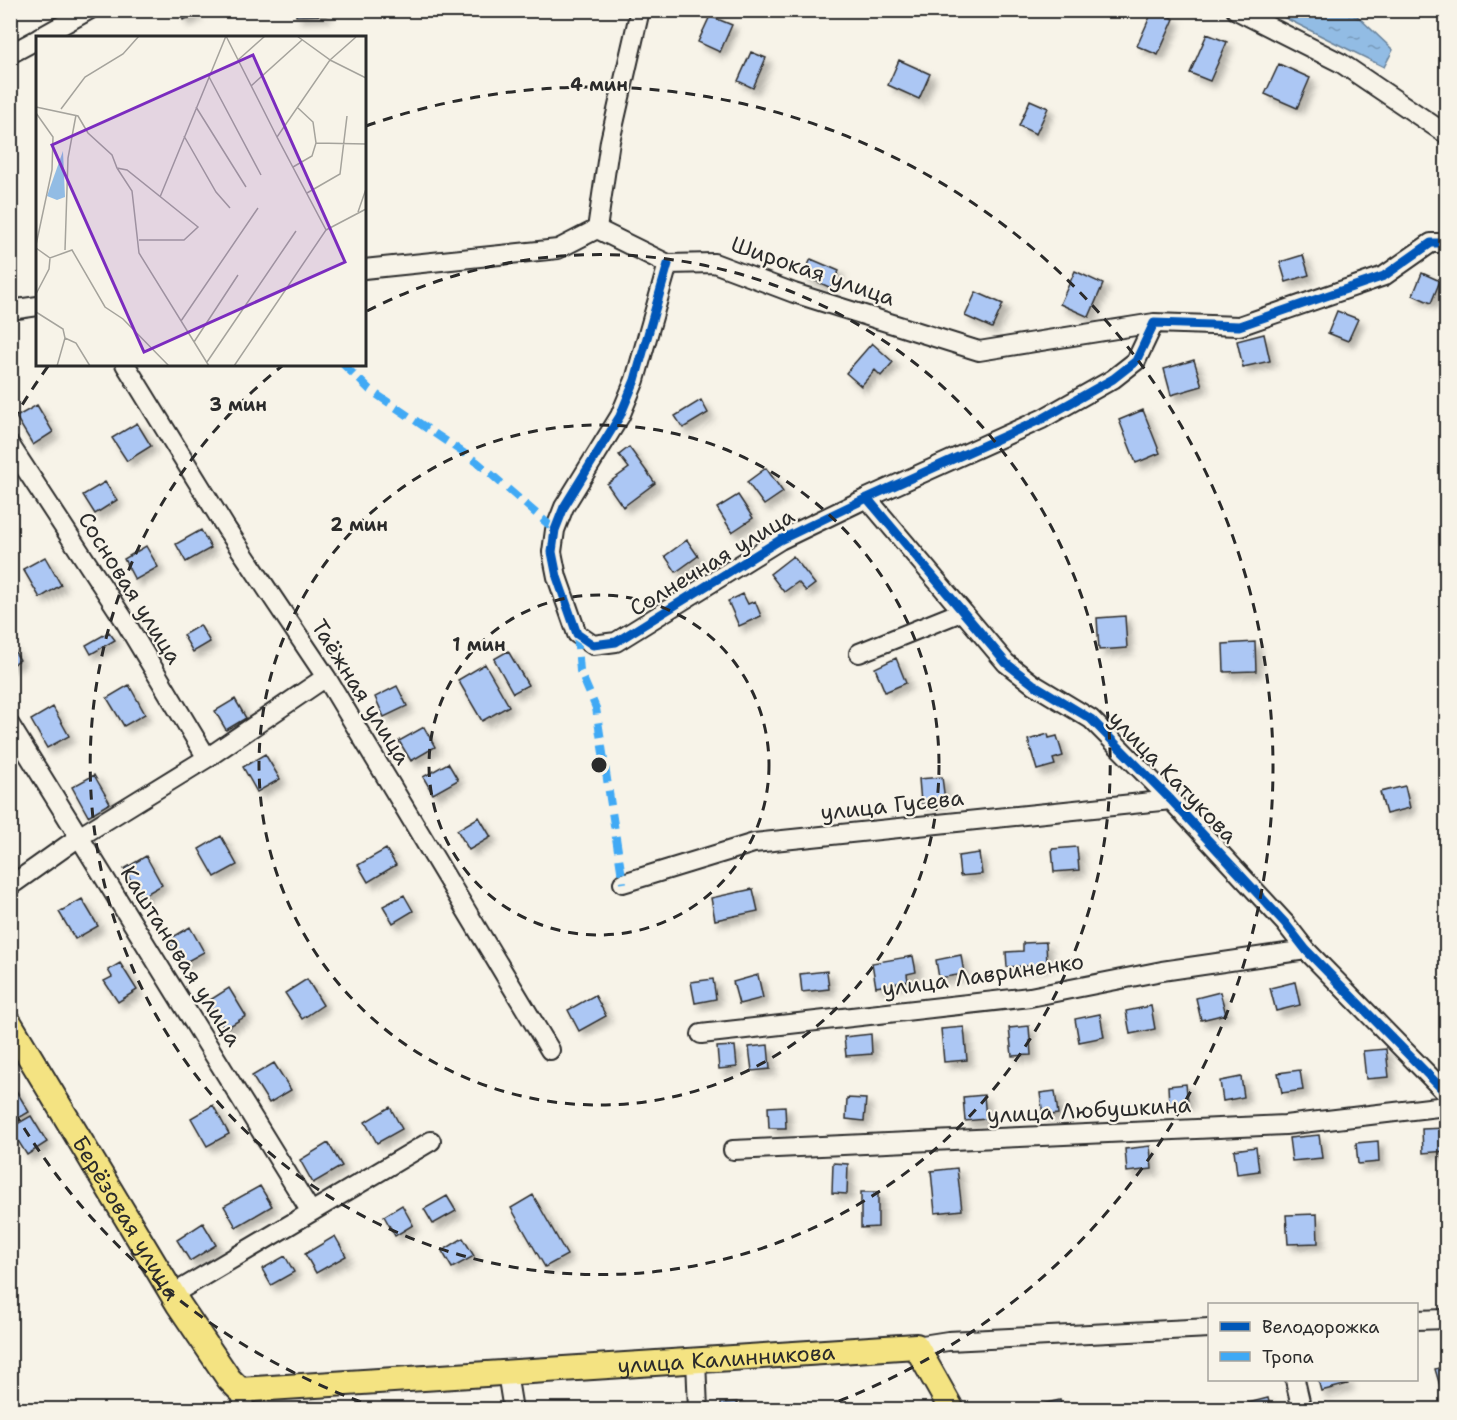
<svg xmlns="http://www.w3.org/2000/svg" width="1457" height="1420" viewBox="0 0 1457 1420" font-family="'Shantell Sans',sans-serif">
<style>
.water{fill:url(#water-ripples);stroke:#69829a;stroke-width:1.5}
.building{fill:#acc7f4;stroke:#2b2b2b;stroke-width:1.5;filter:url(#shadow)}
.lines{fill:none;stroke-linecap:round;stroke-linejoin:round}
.minor-casing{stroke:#2b2b2b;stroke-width:22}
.major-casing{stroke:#2b2b2b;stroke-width:28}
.minor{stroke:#f7f3e8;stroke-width:18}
.major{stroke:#f4e382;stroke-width:24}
.quiet{stroke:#3fa9f5;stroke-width:8;stroke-dasharray:15 8;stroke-linecap:butt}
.cycleway-casing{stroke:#f7f3e8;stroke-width:13}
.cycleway{stroke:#0057b8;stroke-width:9}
.ring{fill:none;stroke:#2b2b2b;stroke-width:3;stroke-dasharray:10 8}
.labels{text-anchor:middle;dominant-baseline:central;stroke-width:4.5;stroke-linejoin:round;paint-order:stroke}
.street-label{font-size:22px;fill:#2b2b2b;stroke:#f7f3e8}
.inset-road{fill:none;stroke:#a5a39c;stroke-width:1.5}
.view{fill:#7b2cbf;fill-opacity:0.15;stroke:#7b2cbf;stroke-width:3}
.inset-edge{fill:none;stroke:#2b2b2b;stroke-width:3}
.centre{fill:#2b2b2b;stroke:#f7f3e8;stroke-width:3}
.ring-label{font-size:18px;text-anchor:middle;font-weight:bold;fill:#2b2b2b;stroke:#f7f3e8;stroke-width:4.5;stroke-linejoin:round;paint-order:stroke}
</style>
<defs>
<pattern id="water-ripples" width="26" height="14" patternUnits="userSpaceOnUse" patternTransform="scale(1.5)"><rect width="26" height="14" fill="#92bce4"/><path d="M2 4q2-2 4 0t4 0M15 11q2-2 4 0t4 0" fill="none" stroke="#7799b9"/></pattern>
<filter id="shadow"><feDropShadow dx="5.5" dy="5.5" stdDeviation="3" flood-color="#0004"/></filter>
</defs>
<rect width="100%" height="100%" fill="#f7f3e8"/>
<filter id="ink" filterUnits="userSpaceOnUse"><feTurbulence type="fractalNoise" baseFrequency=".0167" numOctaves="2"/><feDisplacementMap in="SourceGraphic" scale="12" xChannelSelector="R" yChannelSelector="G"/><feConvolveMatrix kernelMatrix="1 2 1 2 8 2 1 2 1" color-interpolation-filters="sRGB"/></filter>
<g filter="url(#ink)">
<path class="water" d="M1271,11H1352L1393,50L1384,67Z"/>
<path class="building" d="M180,10H193L195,15L183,20Z
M296,10H326V15L296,16Z
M1153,10L1174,19L1158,55L1137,46Z
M710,16L732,25L720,52L698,42Z
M1207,34L1227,42L1210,81L1190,73Z
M751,52L766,58L753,88L738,81Z
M899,60L930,74L919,99L888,85Z
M1279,64L1310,78L1297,108L1265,94Z
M1030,100L1048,108L1036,134L1019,126Z
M1303,255L1309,275L1286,282L1280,262Z
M811,259L839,271L831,288L803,275Z
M1075,271L1103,284L1089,317L1060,304Z
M1422,273L1440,281L1431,303L1413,295Z
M976,292L1003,304L992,328L965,316Z
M1337,311L1358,319L1348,341L1328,333Z
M1264,334L1270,361L1243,367L1237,341Z
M872,343L893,362L881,376L875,370L861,386L846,373Z
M1194,360L1202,386L1171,395L1164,369Z
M701,400L708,413L683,428L675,416Z
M37,405L53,432L33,445L16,417Z
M1143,410L1160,453L1136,463L1119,420Z
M137,423L151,446L127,461L112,438Z
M629,447L655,483L623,507L607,484L629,468L619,455Z
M766,468L783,492L764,505L747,482Z
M105,482L117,500L95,514L83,495Z
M738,495L753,518L732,532L717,508Z
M201,530L211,548L186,562L176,544Z
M687,540L698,556L676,572L665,556Z
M146,546L158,567L135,580L124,559Z
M793,556L815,584L806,591L798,582L784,592L770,574Z
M45,557L61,585L40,598L23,569Z
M743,594L748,604L755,601L761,616L739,626L728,601Z
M1125,616L1127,648L1099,650L1097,618Z
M200,625L210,642L193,652L183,635Z
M109,632L115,640L91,654L86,645Z
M1255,642L1256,671L1224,672L1223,644Z
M10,644L20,660L10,666Z
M508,651L528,685L513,693L494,659Z
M896,658L906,683L885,692L875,668Z
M485,664L509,706L482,721L458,680Z
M129,685L145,714L124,726L107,698Z
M397,686L407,706L384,717L375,697Z
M235,699L246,718L226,730L215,711Z
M53,707L69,736L47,748L31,720Z
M424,727L435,747L411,761L399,741Z
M1048,734L1049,738L1057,736L1063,756L1053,759L1055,765L1037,770L1028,740Z
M265,754L280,779L257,792L243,767Z
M448,763L458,780L433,794L423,777Z
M94,775L110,803L88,816L72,787Z
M942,777L945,801L921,803L919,779Z
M1405,786L1410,808L1386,814L1380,792Z
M479,817L491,837L469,850L457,830Z
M221,836L237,865L215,877L199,849Z
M1077,847L1079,870L1054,872L1052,849Z
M386,849L396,865L368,882L358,865Z
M979,853L982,874L960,876L958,856Z
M146,856L162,885L141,897L124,869Z
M753,889L758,911L715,920L711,898Z
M404,895L413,911L393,923L383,906Z
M82,899L98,926L75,939L59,912Z
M190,927L204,952L182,964L168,940Z
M1046,942L1047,965L1007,967L1006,952L1023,951V943Z
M961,955L964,974L939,978L936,960Z
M913,956L916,972L907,974L908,981L876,987L872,963Z
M120,963L137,990L118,1002L104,981L112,977L108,970Z
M827,971L829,989L802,992L800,974Z
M758,975L763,998L739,1004L733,982Z
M307,979L323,1005L302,1019L285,993Z
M713,979L716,999L695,1003L691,982Z
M1295,982L1300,1005L1276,1011L1270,988Z
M229,988L246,1016L225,1029L207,1002Z
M1220,992L1226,1014L1201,1020L1196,998Z
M595,995L606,1016L579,1031L568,1010Z
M1151,1006L1155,1029L1130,1034L1126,1011Z
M1100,1014L1104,1037L1079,1042L1075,1019Z
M1029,1026L1031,1055L1012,1056L1009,1028Z
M964,1027L967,1060L944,1062L941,1029Z
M871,1034L872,1054L846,1056L844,1037Z
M768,1045L770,1069L752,1071L749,1047Z
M735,1046L737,1067L719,1069L717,1047Z
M1386,1049L1389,1077L1366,1079L1363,1051Z
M274,1063L291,1090L269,1103L252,1076Z
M1300,1070L1303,1090L1282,1093L1278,1073Z
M1241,1077L1244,1097L1223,1101L1220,1081Z
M1186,1084L1188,1103L1169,1105L1168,1086Z
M14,1087L29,1112L10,1123V1089Z
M1055,1091L1058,1114L1043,1116L1040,1093Z
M984,1095L986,1119L965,1121L963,1097Z
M847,1098L866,1099L864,1121L846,1119Z
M213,1105L229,1134L207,1146L191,1118Z
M785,1106L786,1128H769L768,1107Z
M390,1107L402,1129L377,1143L365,1122Z
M31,1116L47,1142L27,1155L10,1128Z
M1446,1128V1151L1423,1153L1422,1129Z
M1319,1135L1322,1158L1292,1161L1289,1138Z
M1378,1141L1379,1162L1358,1164L1356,1143Z
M328,1143L342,1166L313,1183L300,1160Z
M1150,1146L1152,1169L1127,1172L1125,1149Z
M1256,1147L1259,1171L1237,1174L1234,1150Z
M833,1163L848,1164L847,1194L832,1193Z
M957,1168L962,1210L935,1213L931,1171Z
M260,1186L272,1206L236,1227L224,1206Z
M861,1192H878V1227L861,1228Z
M533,1195L567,1255L545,1267L511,1208Z
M447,1196L456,1211L433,1224L424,1209Z
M402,1205L413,1225L395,1236L384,1216Z
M1317,1214L1318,1243L1288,1244L1286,1215Z
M203,1223L216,1245L190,1261L177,1240Z
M335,1236L346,1256L316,1273L305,1254Z
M463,1238L474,1256L452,1268L442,1251Z
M285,1256L294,1272L271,1285L262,1269Z
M1446,1366V1387L1441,1389L1435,1369Z
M1318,1380H1347L1348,1384L1321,1391Z
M1268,1398L1271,1410H1250L1248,1403Z
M1060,1400L1062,1410H1038L1037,1405Z
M737,1402L738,1410H721V1403Z"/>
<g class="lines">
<g class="minor-casing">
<path id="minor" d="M1236,10L1341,63L1446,134
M39,38L89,10
M10,54L38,39
M597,229L668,264L714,263L794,293L979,351L1154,323
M597,229L610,141L640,10
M668,264L635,380L620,416L564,507L555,530L552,552L557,577L577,634L593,645L616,642L780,540L867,498L1042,419L1113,379L1136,361L1154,323L1239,326L1384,276L1431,243H1446
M364,269L558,249L597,229
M10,310L38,306
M125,364L226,528L326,677L550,1050
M10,445L123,618L207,758
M867,498L1006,663L1033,684L1091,719L1171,800L1285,923L1306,950L1446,1093
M859,653L961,612
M10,725L311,1212
M623,883L754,843L1171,800
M10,886L79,837L207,758L326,677
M701,1034L1030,997L1162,971L1306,950
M733,1150L1285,1125L1446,1106
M173,1294L431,1141
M1416,1320L1446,1319
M916,1346L948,1341L1210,1328
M696,1360L698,1410
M507,1373L513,1410
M1295,1380L1302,1410
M240,1390L245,1410"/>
</g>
<g class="major-casing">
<g id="major">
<path id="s1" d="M10,1024L179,1305L229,1379L240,1390L916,1346L952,1410"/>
</g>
</g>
<use href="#minor" class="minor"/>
<use href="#major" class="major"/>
<path class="quiet" d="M343,364L370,390L477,462L555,530
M577,634L580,671L596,708L623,883"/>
<g class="cycleway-casing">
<path id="cycleway" d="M668,264L635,380L620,416L564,507L555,530L552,552L557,577L577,634L593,645L616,642L780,540L867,498L1042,419L1113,379L1136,361L1154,323L1239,326L1384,276L1431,243H1446
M867,498L1006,663L1033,684L1091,719L1171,800L1285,923L1306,950L1446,1093"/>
</g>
<use href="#cycleway" class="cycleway"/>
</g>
</g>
<g class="ring">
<circle cx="599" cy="765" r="170"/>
<circle cx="599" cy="765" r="340"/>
<path d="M367 311A510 510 0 1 1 282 366"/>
<path d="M378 1408A680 680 0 0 1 13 1110M13 420A680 680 0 0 1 49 365M366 126A680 680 0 1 1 820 1408"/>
</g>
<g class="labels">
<g class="street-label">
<text transform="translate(813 271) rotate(19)">Широкая улица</text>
<text transform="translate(712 562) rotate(-31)">Солнечная улица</text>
<text transform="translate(130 588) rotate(58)">Сосновая улица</text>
<text transform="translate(361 692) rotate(58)">Таёжная улица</text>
<text transform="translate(1173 777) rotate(46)">улица Катукова</text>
<text transform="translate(892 805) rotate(-6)">улица Гусева</text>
<text transform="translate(181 956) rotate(58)">Каштановая улица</text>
<text transform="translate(983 975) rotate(-8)">улица Лавриненко</text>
<text transform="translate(1089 1110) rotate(-3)">улица Любушкина</text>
<text stroke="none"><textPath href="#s1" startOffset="226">Берёзовая улица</textPath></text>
<text stroke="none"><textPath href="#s1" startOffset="920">улица Калинникова</textPath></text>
</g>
</g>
<g transform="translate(36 36)">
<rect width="330" height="330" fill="#f7f3e8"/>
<path d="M27,115L29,161L21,164L11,160Z" fill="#92bce4"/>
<path class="inset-road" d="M190,0L241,101M320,1L294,24L330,42M202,24L229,0M172,39L225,139M215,50L266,4M0,71L42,80L52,97L76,119L81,132L91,134L162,191L148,204H103M160,71L210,151M25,73L49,41L87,18L103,0M0,77L17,101L16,134L0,209M148,100L180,156L194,172M280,107L330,108M257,131L276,120L280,107L277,86L262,72M81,132L96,155L103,217L173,330M271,157L304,138L311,80M124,161L190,0M322,176L330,153M290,194L330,173M0,212L14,222L36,214L69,271L87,283L133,330M29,214L32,122L40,79M0,258L13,233L14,222M0,276L27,293L29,302L21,330M145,285L222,172M29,302L40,307L54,330M158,306L202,239M171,326L260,195M198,330L290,194L241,101L294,24L261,0"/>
<path class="view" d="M217,19L309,226L108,316L16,109Z"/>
<rect width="330" height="330" class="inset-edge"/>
</g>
<circle cx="599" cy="765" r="9" class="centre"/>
<g class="ring-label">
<text x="599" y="91">4 мин</text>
<text x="238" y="411">3 мин</text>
<text x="359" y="531">2 мин</text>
<text x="479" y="651">1 мин</text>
</g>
<rect width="1457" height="1420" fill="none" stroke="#f7f3e8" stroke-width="36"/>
<rect x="18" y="18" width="1421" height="1384" fill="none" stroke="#2b2b2b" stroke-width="2" filter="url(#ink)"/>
<rect x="1208" y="1303" width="210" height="78" fill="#f7f3e8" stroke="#a5a39c" stroke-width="1.5"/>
<rect x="1220" y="1322" width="30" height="9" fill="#0057b8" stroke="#a5a39c" stroke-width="1.5"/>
<text x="1262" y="1333" font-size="18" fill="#2b2b2b">Велодорожка</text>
<rect x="1220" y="1352" width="30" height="9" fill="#3fa9f5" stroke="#a5a39c" stroke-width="1.5"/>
<text x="1262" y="1363" font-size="18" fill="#2b2b2b">Тропа</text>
</svg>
